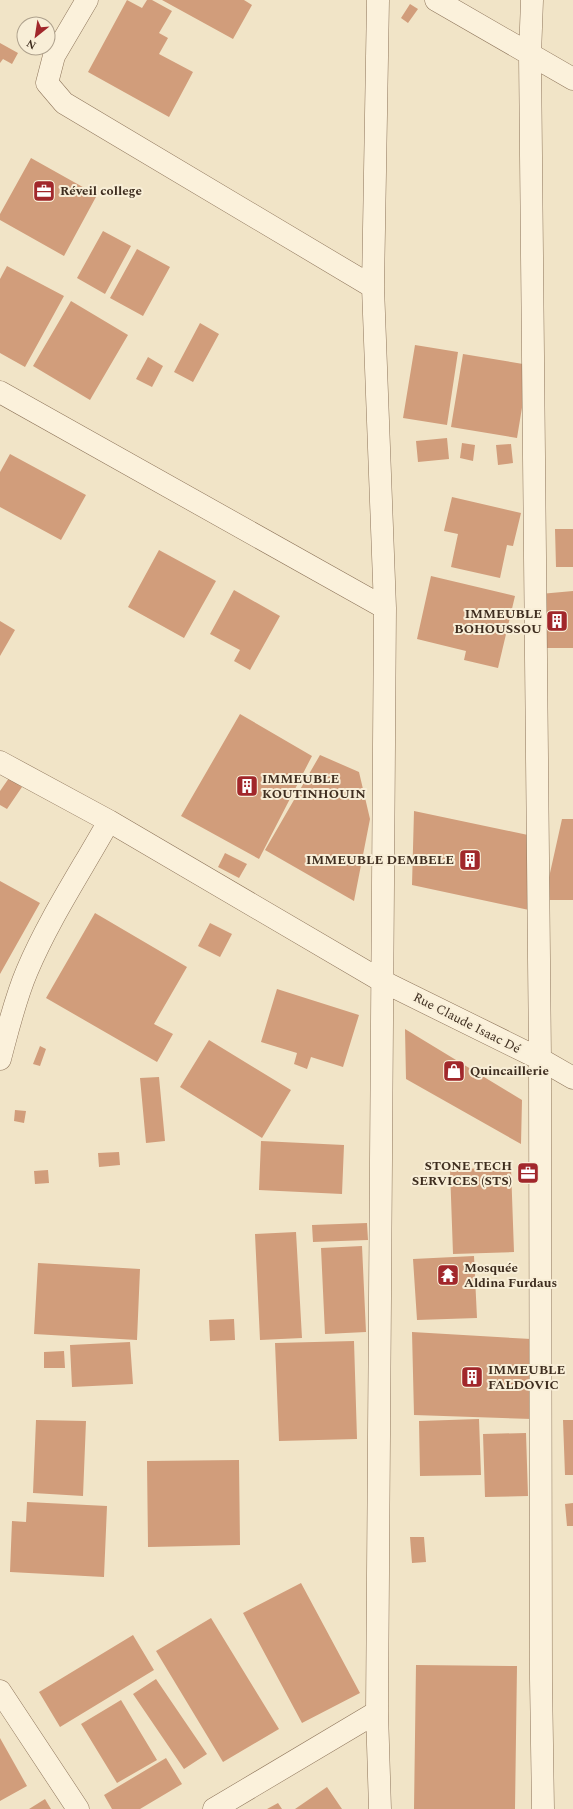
<svg xmlns="http://www.w3.org/2000/svg" width="573" height="1809" viewBox="0 0 573 1809" font-family="Spectral,serif">
<style>
.building{fill:#d19d7b}
.lines{fill:none;stroke-linecap:round;stroke-linejoin:round}
.minor-casing{stroke:#8e755b;stroke-width:23}
.minor{stroke:#fbf1db;stroke-width:22}
.labels{text-anchor:middle;dominant-baseline:central;stroke-width:4;stroke-linejoin:round;paint-order:stroke}
.poi-label{font-size:13px;font-weight:bold;fill:#3e2d1f;stroke:#f8eed7;text-anchor:start}
.street-label{font-size:13px;fill:#3e2d1f;stroke:#f8eed7}
</style>
<rect width="100%" height="100%" fill="#f1e4c7"/>
<path class="building" d="M127,0L142,8L147,0H152L172,11L159,33L168,38L159,54L193,72L169,117L88,72Z
M162,0H244L252,5L233,39Z
M410,4L418,9L408,23L401,18Z
M0,43L18,53L12,64L3,59L0,63Z
M31,158L97,195L64,256L0,220V214Z
M103,231L131,246L105,294L77,278Z
M137,249L170,267L143,316L110,298Z
M7,266L64,296L25,367L0,353V279Z
M71,301L128,335L90,400L33,366Z
M200,323L219,334L193,382L174,372Z
M415,345L458,352L447,425L403,418Z
M463,354L529,365L517,438L451,427Z
M148,357L163,366L152,387L136,379Z
M447,438L449,459L418,462L416,441Z
M462,443L475,445L473,461L460,458Z
M511,444L513,463L498,465L496,445Z
M10,454L86,495L61,540L0,507V472Z
M452,497L521,513L513,546L507,545L500,578L451,567L458,534L444,531Z
M555,529H573V567H556Z
M159,550L216,581L184,638L128,607Z
M431,576L515,596L498,668L464,660L466,651L417,639Z
M234,590L280,616L250,670L234,661L240,650L210,634Z
M573,591V648H542L540,594Z
M0,621L15,630L0,656Z
M240,714L312,756L259,859L181,816Z
M320,755L359,772L370,819L354,901L265,850Z
M9,778L22,787L7,809L0,805V791Z
M414,811L528,835L529,910L412,885Z
M562,819H573V900H544Z
M225,853L247,864L239,878L218,867Z
M0,881L40,903L0,974Z
M95,913L187,967L154,1024L173,1034L157,1062L46,998Z
M210,923L232,934L220,957L198,946Z
M277,989L359,1015L343,1067L311,1057L307,1069L294,1064L297,1053L261,1042Z
M405,1029L522,1100L521,1144L406,1079Z
M209,1040L291,1090L262,1138L180,1087Z
M40,1046L46,1049L40,1066L33,1064Z
M159,1077L165,1141L146,1143L140,1078Z
M15,1110L26,1111L24,1123L14,1121Z
M261,1141L344,1145L342,1194L259,1190Z
M119,1152L120,1165L99,1167L98,1153Z
M511,1168L514,1252L453,1254L450,1169Z
M48,1170L49,1183L35,1184L34,1171Z
M367,1223L368,1240L313,1242L312,1225Z
M296,1232L302,1338L260,1340L255,1234Z
M362,1246L366,1332L325,1334L321,1248Z
M474,1256L477,1318L417,1320L413,1259Z
M38,1263L140,1269L137,1340L34,1334Z
M234,1319L235,1340L210,1341L209,1320Z
M412,1332L531,1339L532,1419L414,1415Z
M354,1341L357,1439L279,1441L275,1343Z
M130,1342L133,1384L72,1387L70,1345Z
M64,1351L65,1368H44V1352Z
M479,1419L481,1475L420,1476L419,1421Z
M36,1420L86,1421L83,1496L33,1493Z
M563,1420H573V1475H565Z
M526,1433L528,1496L485,1497L483,1434Z
M239,1460L240,1545L148,1547L147,1461Z
M27,1502L107,1506L104,1577L10,1572L12,1521L26,1522Z
M573,1503V1526H567L565,1504Z
M410,1537H424L426,1562L412,1563Z
M301,1583L360,1693L302,1723L243,1613Z
M211,1618L279,1729L223,1762L156,1651Z
M133,1635L154,1670L60,1727L39,1692Z
M416,1665L517,1666L515,1809H414Z
M156,1679L207,1754L184,1769L133,1694Z
M121,1700L157,1760L117,1783L81,1724Z
M0,1738L27,1786L0,1801Z
M166,1758L182,1784L140,1809H112L104,1795Z
M327,1787L342,1809H295Z
M45,1799L51,1809H29Z
M278,1803L282,1809H267Z"/>
<g class="lines">
<g class="minor-casing">
<path id="minor" d="M87,0L54,56L47,83L64,103L373,287
M378,0L373,287L385,608L377,1712L380,1809
M436,0L573,79
M532,0L530,55L540,1059L541,1679L543,1809
M0,392L385,608
M0,762L109,821L382,981L540,1059L573,1078
M0,1059C8,1029 15,999 27,971C49,919 81,871 109,821
M0,1691L78,1809
M214,1809L377,1712"/>
</g>
<use href="#minor" class="minor"/>
</g>
<defs>
<g id="office-square" transform="scale(1.15)"><rect x="-9" y="-9" width="18" height="18" rx="4" fill="#a1272b" stroke="#f8eed7"/><path d="M-6-3h4V-5.5h4V-3h4V5H-6ZM-1-4.5V-3h2v-1.5ZM-6 0V1H6V0Z" fill="#fff"/></g>
<g id="building-square" transform="scale(1.15)"><rect x="-9" y="-9" width="18" height="18" rx="4" fill="#a1272b" stroke="#f8eed7"/><path d="M-4-6H4V6H1V3H-1V6H-4ZM-2.5-4.3h1.7v1.8h-1.7ZM.8-4.3h1.7v1.8H.8ZM-2.5-1h1.7V.8h-1.7ZM.8-1h1.7V.8H.8Z" fill="#fff"/></g>
<g id="shop-square" transform="scale(1.15)"><rect x="-9" y="-9" width="18" height="18" rx="4" fill="#a1272b" stroke="#f8eed7"/><path d="M-5-2.5h2.3a2.7 3.5 0 0 1 5.4 0H5L5.5 6h-11ZM-1.5-2.5h3a1.5 2.3 0 0 0-3 0Z" fill="#fff"/></g>
<g id="temple-square" transform="scale(1.15)"><rect x="-9" y="-9" width="18" height="18" rx="4" fill="#a1272b" stroke="#f8eed7"/><path d="M0-6L5-2H3V0L6.5 2.5H4V6H1.5V3h-3V6H-4V2.5H-6.5L-3 0V-2H-5Z" fill="#fff"/></g>
</defs>
<g fill-rule="evenodd">
<use href="#office-square" x="44" y="191"/>
<use href="#building-square" x="557" y="621"/>
<use href="#building-square" x="247" y="786"/>
<use href="#building-square" x="470" y="860"/>
<use href="#shop-square" x="454" y="1071"/>
<use href="#office-square" x="528" y="1173"/>
<use href="#temple-square" x="448" y="1275"/>
<use href="#building-square" x="472" y="1377"/>
</g>
<g class="labels">
<g class="poi-label">
<text x="60" y="191">Réveil college</text>
<text x="542" y="614" text-anchor="end">IMMEUBLE<tspan x="542" dy="15">BOHOUSSOU</tspan></text>
<text x="262" y="779">IMMEUBLE<tspan x="262" dy="15">KOUTINHOUIN</tspan></text>
<text x="454" y="860" text-anchor="end">IMMEUBLE DEMBELE</text>
<text x="470" y="1071">Quincaillerie</text>
<text x="512" y="1166" text-anchor="end">STONE TECH<tspan x="512" dy="15">SERVICES (STS)</tspan></text>
<text x="464" y="1268">Mosquée<tspan x="464" dy="15">Aldina Furdaus</tspan></text>
<text x="488" y="1370">IMMEUBLE<tspan x="488" dy="15">FALDOVIC</tspan></text>
</g>
<g class="street-label">
<text transform="translate(467 1023) rotate(27)">Rue Claude Isaac Dé</text>
</g>
</g>
<g transform="translate(36 36) rotate(210)"><circle r="19" fill="#f8eed7" stroke="#aea18d"/>
<path d="M0-3L7 15L0 10L-7 15Z" fill="#a1272b"/>
<text y="-6" font-size="11" font-weight="bold" text-anchor="middle" fill="#3e2d1f">N</text>
</g>
</svg>
